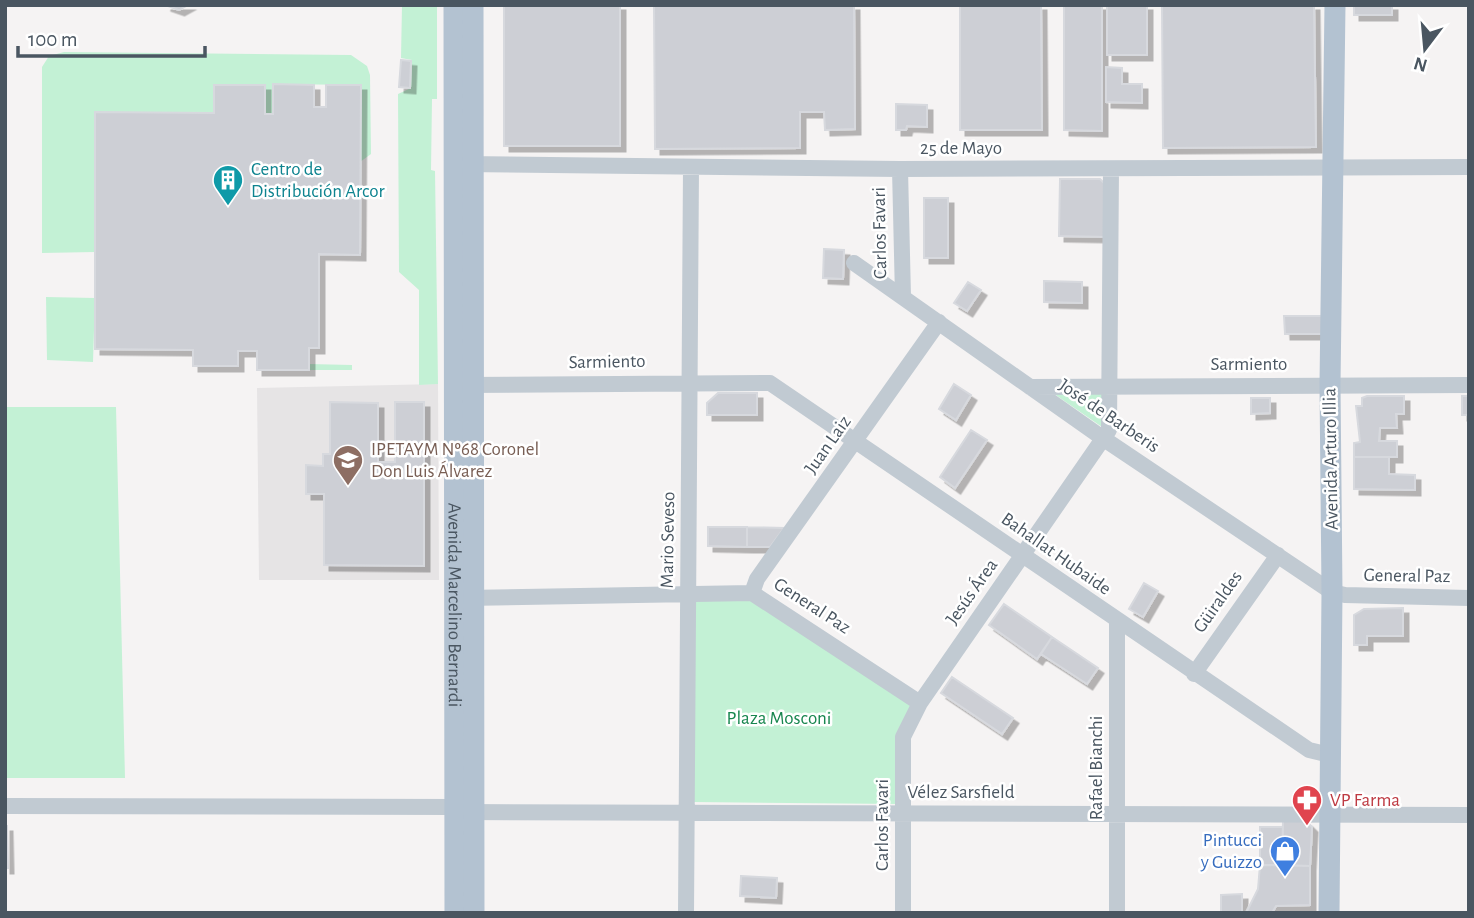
<svg xmlns="http://www.w3.org/2000/svg" width="1474" height="918" viewBox="0 0 1474 918" font-family="'Alegreya Sans',sans-serif">
<style>
.education{fill:#e6e4e5}
.green{fill:#c3f1d5}
.building{fill:#cdcfd5;stroke:#d7d9de;stroke-width:2;filter:url(#shadow)}
.lines{fill:none;stroke-linecap:round;stroke-linejoin:round}
.minor{stroke:#c1cad2;stroke-width:16}
.major{stroke:#b3c2d1;stroke-width:21}
.labels{text-anchor:middle;dominant-baseline:central;stroke-width:5;stroke-linejoin:round;paint-order:stroke}
.street-label{font-size:19px;fill:#4a5661;stroke:#fff}
.culture-label{font-size:19px;fill:#0d838f;stroke:#fff;text-anchor:start}
.education-label{font-size:19px;fill:#785e54;stroke:#fff;text-anchor:start}
.park-label{font-size:19px;fill:#17864f;stroke:#fff}
.health-label{font-size:19px;fill:#be3a42;stroke:#fff;text-anchor:start}
.shop-label{font-size:19px;fill:#366cbe;stroke:#fff;text-anchor:end}
</style>
<defs>
<filter id="shadow"><feDropShadow dx="5.5" dy="5.5" stdDeviation="0" flood-color="#0004"/></filter>
</defs>
<rect width="100%" height="100%" fill="#f5f3f3"/>
<path class="education" d="M438,384L439,580H259L257,388Z"/>
<path class="green" d="M402,5H437V99H432L431,170L435,171L438,384L419,385V290L399,272L398,94L411,88L412,60L401,58Z
M64,52L351,55L367,66L370,75L371,154L360,162V85L273,84V114H265L264,85H214V113H95V252L42,253V67L49,56Z
M46,297L95,298L93,362L47,360Z
M309,364L352,365V370H309Z
M1107,388L1105,429L1047,389Z
M5,407H116L125,778H5Z
M752,597L915,708L899,804L693,802L692,600Z"/>
<path class="building" d="M165,5H188L179,10Z
M504,5H620V146H504Z
M654,5H854L855,129L825,130L824,112H800V148L655,149Z
M960,5H1041L1042,130H960Z
M1064,5H1102V131L1064,130Z
M1107,5H1147V55H1107Z
M1162,5H1314L1316,147L1163,148Z
M1354,5H1392V15H1354Z
M401,60L411,61L410,88L399,87Z
M1106,67L1122,68V84H1142V103L1106,102Z
M273,84L314,85V107H326V85H361L360,255L319,254V348H309V370H257V351H238V366H193V350L95,349V112L214,113V85H265V114H273Z
M896,104L927,105V127L907,126L906,130H896Z
M1060,179H1100L1108,187V237L1059,236Z
M924,198H948V258H924Z
M824,249L844,250L843,279L823,278Z
M1044,281L1082,282V303L1044,302Z
M968,282L981,290L967,311L954,303Z
M1284,316H1323V334H1285Z
M954,384L971,395L956,420L939,409Z
M718,393H757V415H707V403Z
M1367,396H1404V414H1396L1397,428H1380L1379,441H1397V457H1354V443L1360,442L1356,406H1362V398Z
M1462,396H1469V415H1462Z
M1251,398H1270V413L1251,414Z
M330,402L378,403V462H395V402H424V566L324,565V494H306V465L323,466V454H330Z
M971,430L987,440L955,488L940,477Z
M1354,457H1389V474L1415,475V490L1354,489Z
M708,527H747V547L708,546Z
M747,527L784,528L770,547H747Z
M1144,583L1158,591L1143,617L1129,609Z
M1004,604L1052,637L1037,659L989,625Z
M1403,608V636H1367V645H1354V615L1364,609Z
M1052,637L1098,668L1087,684L1041,654Z
M952,677L1013,718L1002,734L941,693Z
M1283,821H1306L1312,827L1310,866L1282,865Z
M5,826H7L8,868H5Z
M1260,827H1283L1282,865H1260Z
M1260,865L1310,866V905L1276,906L1272,913H1246L1258,889Z
M741,876L777,878L776,898L740,896Z
M1242,894V913H1221V895Z"/>
<g class="lines">
<path class="minor" d="M463,164L900,169L1469,167
M900,169L903,297
M854,263L1104,439L1332,592L1345,595L1469,598
M462,385L770,383L1309,750L1330,755
M1030,387L1469,385
M752,593L757,579L939,322
M465,598L752,593L920,703
M1117,622V913
M1194,674L1278,555
M5,806L454,807
M463,812L1469,815
M686,913L691,168
M903,913V737L920,703L1109,430L1111,169"/>
<g class="major">
<path id="s1" d="M454,5L455,913"/>
<path d="M473,5L474,913"/>
<path d="M1329,913L1332,592L1330,385L1335,5"/>
</g>
</g>
<defs>
<g id="building-pin" transform="scale(1.575)"><path d="M0 17L-7.5 6A9.5 9.5 0 1 1 7.5 6Z" fill="#0f9aa8" stroke="#fff"/><path d="M-4-6H4V6H1V3H-1V6H-4ZM-2.5-4.3h1.7v1.8h-1.7ZM.8-4.3h1.7v1.8H.8ZM-2.5-1h1.7V.8h-1.7ZM.8-1h1.7V.8H.8Z" fill="#fff"/></g>
<g id="school-pin" transform="scale(1.575)"><path d="M0 17L-7.5 6A9.5 9.5 0 1 1 7.5 6Z" fill="#8d6e63" stroke="#fff"/><path d="M0-5L7-2L0 1L-7-2ZM-4 1L0 2.5L4 1V4Q0 6-4 4Z" fill="#fff"/></g>
<g id="pharmacy-pin" transform="scale(1.575)"><path d="M0 17L-7.5 6A9.5 9.5 0 1 1 7.5 6Z" fill="#e0444e" stroke="#fff"/><path d="M-2-6h4v4h4v4h-4v4h-4v-4h-4v-4h4Z" fill="#fff"/></g>
<g id="shop-pin" transform="scale(1.575)"><path d="M0 17L-7.5 6A9.5 9.5 0 1 1 7.5 6Z" fill="#3f7fe0" stroke="#fff"/><path d="M-5-2.5h2.3a2.7 3.5 0 0 1 5.4 0H5L5.5 6h-11ZM-1.5-2.5h3a1.5 2.3 0 0 0-3 0Z" fill="#fff"/></g>
</defs>
<g fill-rule="evenodd">
<use href="#building-pin" x="228" y="180"/>
<use href="#school-pin" x="348" y="460"/>
<use href="#pharmacy-pin" x="1307" y="800"/>
<use href="#shop-pin" x="1285" y="851"/>
</g>
<g class="labels">
<g class="street-label">
<text x="961" y="148">25 de Mayo</text>
<text transform="translate(880 233) rotate(-91)">Carlos Favari</text>
<text transform="translate(607 362) rotate(-1)">Sarmiento</text>
<text x="1249" y="364">Sarmiento</text>
<text transform="translate(1109 416) rotate(34)">José de Barberis</text>
<text transform="translate(828 445) rotate(-55)">Juan Laiz</text>
<text transform="translate(1331 459) rotate(-91)">Avenida Arturo Illia</text>
<text transform="translate(668 540) rotate(-89)">Mario Seveso</text>
<text transform="translate(1056 554) rotate(35)">Bahallat Hubaide</text>
<text transform="translate(1407 576) rotate(1)">General Paz</text>
<text transform="translate(972 592) rotate(-55)">Jesús Área</text>
<text transform="translate(1218 602) rotate(-55)">Güiraldes</text>
<text stroke="none"><textPath href="#s1" startOffset="600">Avenida Marcelino Bernardi</textPath></text>
<text transform="translate(812 606) rotate(33)">General Paz</text>
<text transform="translate(1096 768) rotate(-90)">Rafael Bianchi</text>
<text x="961" y="792">Vélez Sarsfield</text>
<text transform="translate(882 825) rotate(-90)">Carlos Favari</text>
</g>
<g class="culture-label">
<text x="251" y="169">Centro de<tspan x="251" dy="22">Distribución Arcor</tspan></text>
</g>
<g class="education-label">
<text x="371" y="449">IPETAYM Nº68 Coronel<tspan x="371" dy="22">Don Luis Álvarez</tspan></text>
</g>
<g class="park-label">
<text x="779" y="718">Plaza Mosconi</text>
</g>
<g class="health-label">
<text x="1330" y="800">VP Farma</text>
</g>
<g class="shop-label">
<text x="1262" y="840">Pintucci<tspan x="1262" dy="22">y Guizzo</tspan></text>
</g>
</g>
<rect width="1474" height="918" fill="none" stroke="#4a5661" stroke-width="14"/>
<g transform="translate(1425 49) rotate(196)" stroke="#ffffff" stroke-width="5" paint-order="stroke">
<path d="M0-5L12 26L0 18L-12 26Z" fill="#4a5661"/>
<text y="-10" font-size="19" font-weight="bold" text-anchor="middle" fill="#4a5661">N</text>
</g>
<path d="M18 46v10h187v-10" fill="none" stroke="#4a5661" stroke-width="3.5"/>
<text x="28" y="46" font-size="21" fill="#4a5661" stroke="#ffffff" stroke-width="5" paint-order="stroke">100 m</text>
</svg>
